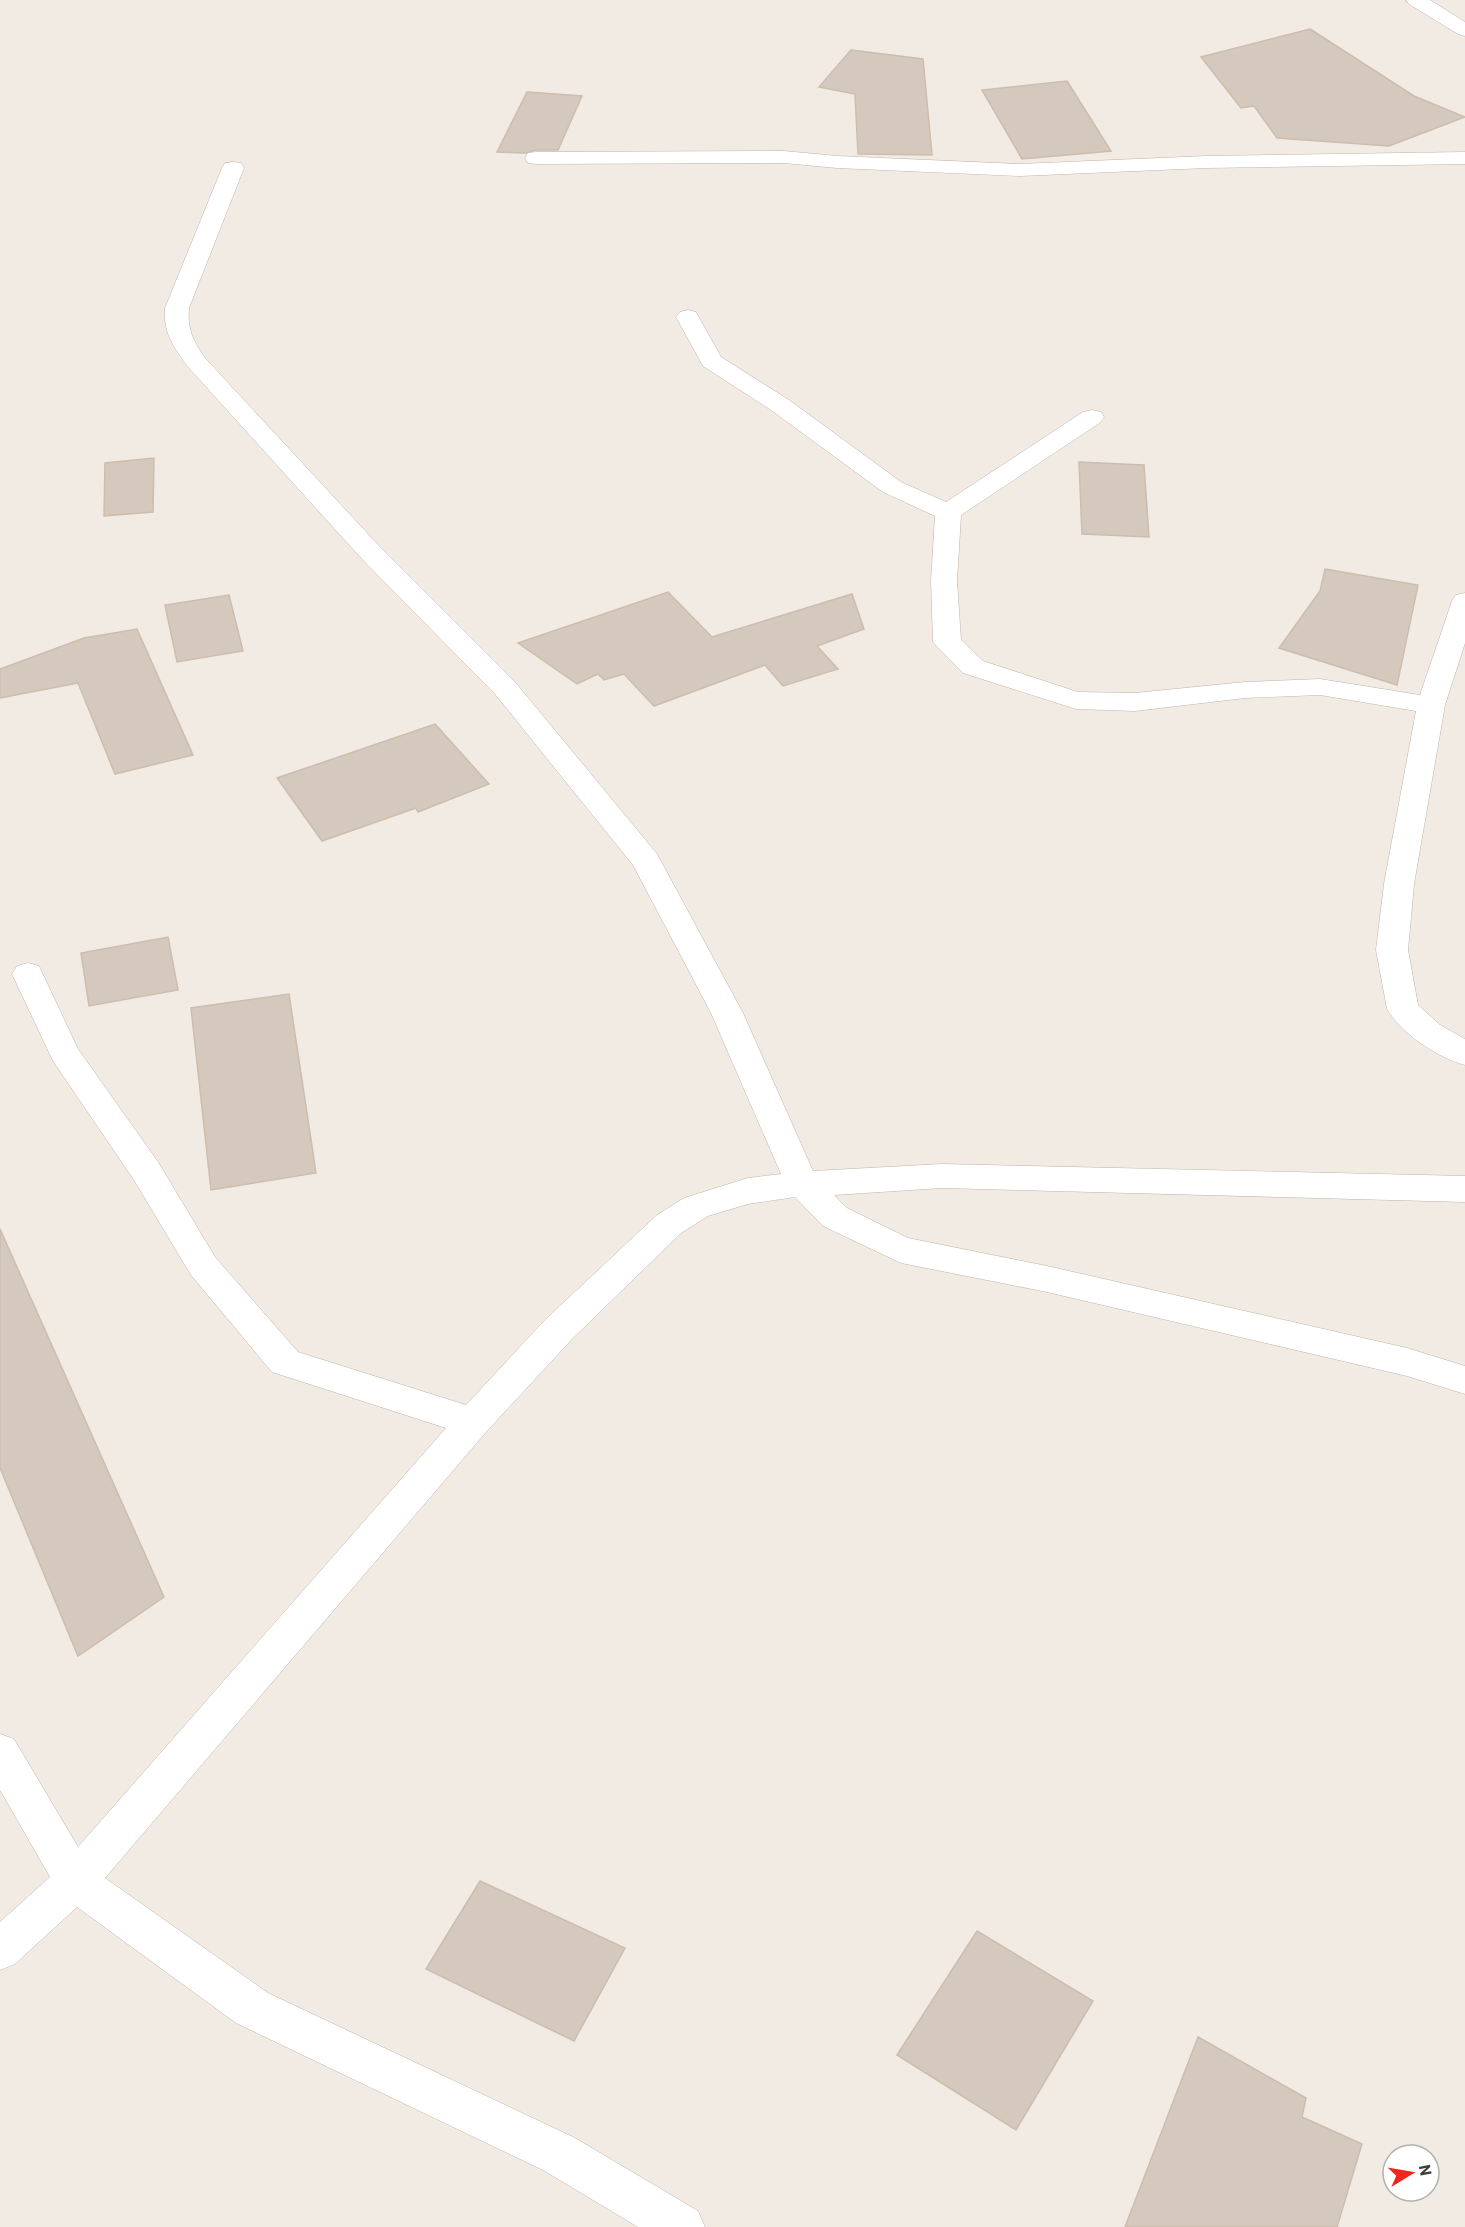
<svg xmlns="http://www.w3.org/2000/svg" width="1465" height="2227" viewBox="0 0 1465 2227" font-family="Barlow,sans-serif">
<style>
.building{fill:#d5c9bd;stroke:#ccbdae;stroke-width:1.5}
.lines{fill:none;stroke-linecap:round;stroke-linejoin:round}
.minor-casing{stroke:#bfb5aa;stroke-width:1}
.minor{fill:#fff;fill-rule:evenodd}
</style>
<rect width="100%" height="100%" fill="#f1ebe4"/>
<path class="building" d="M1310,29L1414,96L1465,117L1389,146L1277,138L1254,106L1241,108L1201,57Z
M851,50L923,59L932,155L858,154L855,94L819,87Z
M1067,81L1111,151L1022,159L982,90Z
M527,92L582,96L558,150H536L525,153L497,152Z
M154,458L153,512L104,516L105,463Z
M1079,462L1144,465L1149,537L1082,534Z
M1325,569L1418,585L1397,685L1279,648L1320,591Z
M668,592L712,637L852,594L864,629L817,646L838,669L783,686L765,665L654,706L624,674L604,680L598,674L577,684L518,643Z
M229,595L243,651L177,662L165,605Z
M137,629L193,755L115,774L78,683L0,698V669L84,638Z
M435,724L489,784L418,812L416,808L322,841L277,778Z
M168,937L178,990L89,1006L81,953Z
M289,994L316,1173L211,1190L191,1008Z
M0,1229L164,1597L78,1656L0,1468Z
M480,1881L625,1948L574,2041L426,1969Z
M977,1931L1093,2001L1016,2130L897,2055Z
M1198,2037L1306,2098L1302,2117L1362,2144L1337,2227H1125Z"/>
<g class="lines">
<g class="minor-casing">
<path id="minor" d="M1406,0H1430L1465,22V36L1458,34L1409,4Z
M784,151L837,156L1020,164L1206,156L1465,152V164L1206,168L1020,176L837,168L784,163L536,164L528,163L525,158L528,153L536,152Z
M233,162L241,163L244,168L189,308C187,329 193,341 205,358L380,547L515,682L657,854L743,1013L813,1171L942,1164L1465,1176V1202L942,1188L834,1195L847,1208L908,1238L1047,1266L1407,1348L1465,1366V1394L1407,1376L1047,1292L901,1263L823,1226L795,1197L748,1204L708,1216L681,1233L572,1339L486,1432L105,1878L268,1993L575,2138L698,2211L705,2227H638L543,2170L236,2023L77,1907L15,1964L0,1970V1922L50,1877L0,1790V1734L14,1739L78,1847L446,1428L272,1372L191,1275L134,1180L53,1061L12,974L17,966L28,963L39,966L78,1049L158,1162L215,1257L298,1352L466,1405L546,1319L657,1215L684,1198L748,1178L781,1174L711,1013L633,865L495,694L362,559L189,368C174,348 163,333 165,308L222,168L225,163Z
M688,310L696,312L721,357L789,400L901,482L946,502L1083,412L1092,410L1101,412L1104,417L1101,422L961,515L957,581L961,640L983,661L1078,692L1135,693L1245,682L1320,679L1420,695L1452,601L1456,595L1465,593V643L1445,705L1414,884L1408,950L1418,1005L1440,1025L1465,1039V1065C1437,1057 1403,1035 1387,1009L1376,950L1384,884L1416,711L1320,695L1245,698L1135,711L1076,709L963,673L933,642L931,581L935,516L883,492L771,410L703,366L676,317L680,312Z"/>
</g>
<use href="#minor" class="minor"/>
</g>
<g transform="translate(1411 2173) rotate(79)"><circle r="28" fill="#ffffff" stroke="#b3b1ae" stroke-width="1.5"/>
<path d="M0-4.5L10 22L0 15L-10 22Z" fill="#ee271e"/>
<text y="-9" font-size="16" font-weight="bold" text-anchor="middle" fill="#423b34">N</text>
</g>
</svg>
